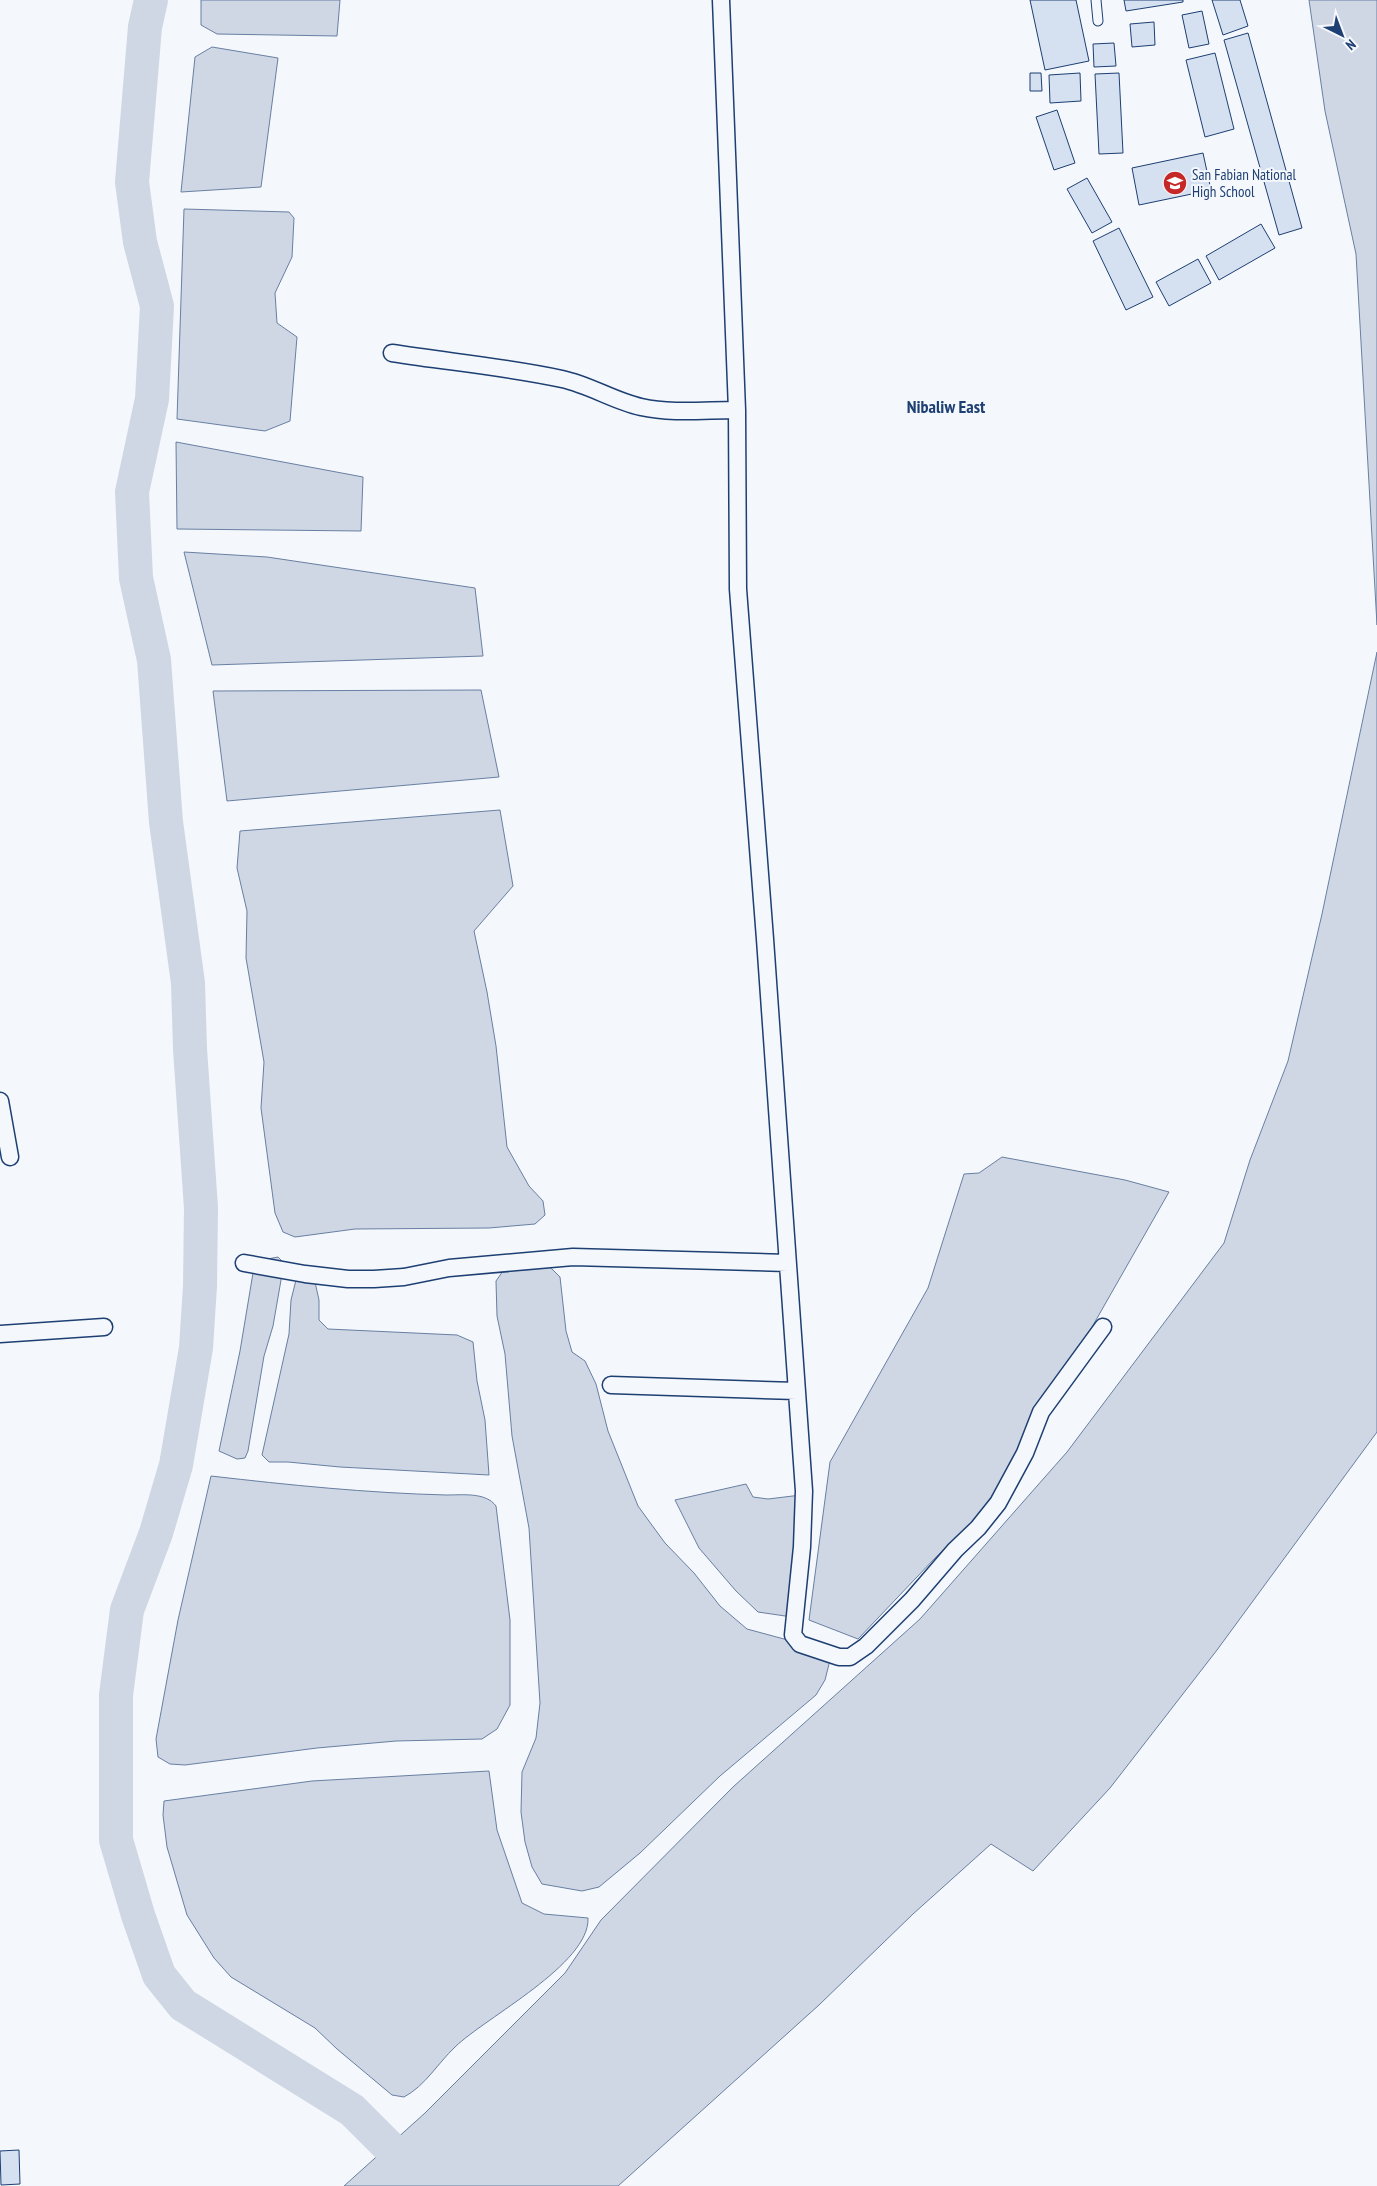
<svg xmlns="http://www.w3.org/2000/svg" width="1377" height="2186" viewBox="0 0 1377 2186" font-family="'PT Sans Narrow',sans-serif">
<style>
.water{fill:#cfd7e4;stroke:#687fa3}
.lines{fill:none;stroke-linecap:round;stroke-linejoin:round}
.river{stroke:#cfd7e4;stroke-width:34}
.building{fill:#d5e0f0;stroke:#1d3f73}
.service-casing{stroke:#1d3f73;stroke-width:11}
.minor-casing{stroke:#1d3f73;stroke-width:19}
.service{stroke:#f4f7fb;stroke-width:9}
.minor{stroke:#f4f7fb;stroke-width:16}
.labels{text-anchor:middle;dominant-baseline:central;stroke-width:4;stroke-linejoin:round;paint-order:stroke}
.poi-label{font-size:15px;fill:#1d3f73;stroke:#f4f7fb;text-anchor:start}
.quarter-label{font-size:18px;font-weight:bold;fill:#1d3f73;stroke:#f4f7fb}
</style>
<rect width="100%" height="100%" fill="#f4f7fb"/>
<path class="water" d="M201,0H340L337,36L217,34L201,25Z
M1309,0H1377V625L1356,254L1325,111Z
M212,47L278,58L261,187L181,192L195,57Z
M184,209L289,212L294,218L292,257L275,293L277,323L297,337L290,421L265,431L177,419Z
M176,442L363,477L361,531L177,529Z
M184,552L267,557L475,588L483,656L212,665Z
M1377,652V1432L1217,1650L1110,1788L1033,1871L991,1844L913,1914L819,2005L618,2186H344L425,2113L565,1973L601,1920L733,1787L920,1619L1067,1452L1224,1243L1250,1160L1288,1061L1322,914Z
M481,690L499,777L227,801L213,691Z
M500,810L513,886L474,931L487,992L496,1046L507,1147L529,1186L543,1201L545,1215L535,1224L489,1228L355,1229L295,1237L283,1232L275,1213L261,1108L264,1062L246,958L247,911L237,868L240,831Z
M1002,1157L1125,1180L1169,1192L1092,1327L1052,1392L1002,1482L973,1522L935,1558L858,1639L809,1620L830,1462L928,1288L964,1174L979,1173Z
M278,1257L284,1263L273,1326L264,1356L248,1451L245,1458L237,1459L219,1451L240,1351L254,1267L257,1261Z
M549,1266L560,1277L566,1331L572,1352L585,1361L596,1384L608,1431L638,1506L665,1543L694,1573L720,1606L747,1629L832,1652L825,1680L816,1695L720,1776L640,1853L599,1887L582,1891L542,1884L532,1867L525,1842L521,1812L522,1772L536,1738L540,1703L529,1528L512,1436L505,1354L497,1316L496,1281L505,1268Z
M296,1280L315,1282L319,1300V1320L328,1329L457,1335L473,1342L477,1381L485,1420L489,1475L340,1467L288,1462H269L262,1455L289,1334L291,1300Z
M211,1476C289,1485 367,1493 446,1495C462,1495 486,1492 496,1506L510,1620V1705L497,1729L482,1739L396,1741L317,1748L185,1765L170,1764L158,1757L156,1739L178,1620Z
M746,1484L753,1497L768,1499L801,1495L792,1617L758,1612L736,1591L699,1548L675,1500Z
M489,1771L497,1830L522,1903L544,1914L588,1918C590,1964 486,2017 455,2047C438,2063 425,2086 404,2097L392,2095L337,2049L315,2028L231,1977L214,1958L187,1915L167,1847L163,1815L164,1801L312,1781Z"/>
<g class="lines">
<path class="river" d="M151,0L145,27L132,182L140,242L157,306L152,399L132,492L136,578L154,660L166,822L188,983L190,1049L201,1208L200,1286L196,1348L176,1465L156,1533L127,1610L116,1695V1840L138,1915L159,1975L183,2005L352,2110L403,2161"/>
</g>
<path class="building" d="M1030,0H1076L1089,61L1045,70Z
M1124,0H1183V2L1126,11Z
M1212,0H1240L1248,26L1223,35Z
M1202,11L1209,44L1189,48L1182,15Z
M1154,22L1155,45L1132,47L1130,24Z
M1248,33L1302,228L1279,235L1224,40Z
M1114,43L1116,66L1094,67L1093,44Z
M1215,53L1234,129L1205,137L1186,60Z
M1030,73H1041L1042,91H1030Z
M1080,73L1081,101L1050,103L1049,75Z
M1119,73L1123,153L1099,154L1095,74Z
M1057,110L1075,163L1054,170L1036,117Z
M1203,153L1211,190L1139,205L1132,168Z
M1087,178L1112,222L1092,233L1067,189Z
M1261,224L1275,248L1219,280L1206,256Z
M1119,228L1153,297L1126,310L1093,241Z
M1198,259L1211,283L1169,306L1156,282Z
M19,2150L20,2184L1,2185L0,2151Z"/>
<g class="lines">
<g class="service-casing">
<path id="service" d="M1096,0L1098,21"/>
</g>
<g class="minor-casing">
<path id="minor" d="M721,0L737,410L738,589L765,939L804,1491L802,1547L793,1635L800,1644L839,1657H850L866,1646L912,1600L955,1550L978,1528L998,1503L1025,1453L1041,1412L1103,1327
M392,353C449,362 507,367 562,379C590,385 614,401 641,407C672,414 705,410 737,410
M0,1101L10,1157
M244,1263L305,1274L348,1279H374L404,1277L449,1268L573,1257L787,1263
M0,1334L104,1327
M611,1385L796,1391"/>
</g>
<use href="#service" class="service"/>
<use href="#minor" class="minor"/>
</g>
<defs>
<g id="school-disc" transform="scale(1.25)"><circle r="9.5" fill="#c62828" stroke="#f4f7fb"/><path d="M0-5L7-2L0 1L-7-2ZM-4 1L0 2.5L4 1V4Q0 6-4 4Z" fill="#fff"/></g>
</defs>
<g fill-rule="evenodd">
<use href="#school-disc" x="1175" y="183"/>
</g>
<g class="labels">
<g class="poi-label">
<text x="1192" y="174">San Fabian National<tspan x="1192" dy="17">High School</tspan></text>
</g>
<g class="quarter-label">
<text x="946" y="406">Nibaliw East</text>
</g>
</g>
<g transform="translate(1342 35) rotate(138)" stroke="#f4f7fb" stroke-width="4" paint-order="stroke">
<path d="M0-4L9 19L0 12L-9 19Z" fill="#1d3f73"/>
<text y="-8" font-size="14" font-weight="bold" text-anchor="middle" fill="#1d3f73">N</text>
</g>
</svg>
